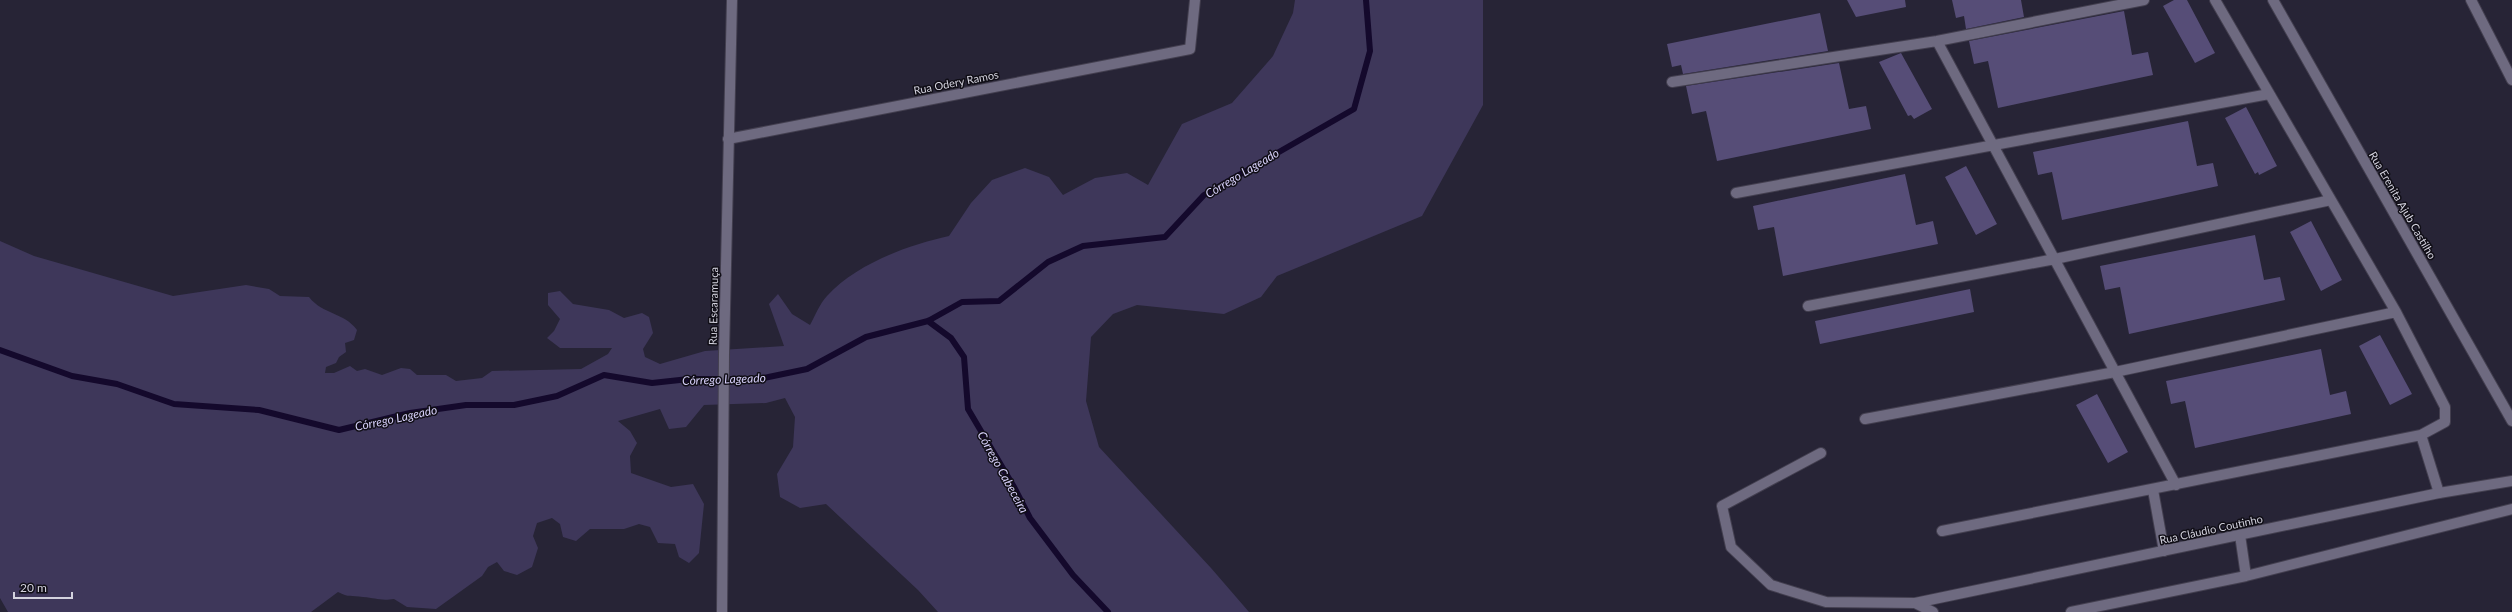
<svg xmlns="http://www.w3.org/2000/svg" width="2512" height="612" viewBox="0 0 2512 612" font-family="Lato,sans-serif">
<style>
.green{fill:#3e375a}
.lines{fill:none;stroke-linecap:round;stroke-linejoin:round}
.stream{stroke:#14092c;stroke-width:6}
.building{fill:#564d77}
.lane-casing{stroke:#433f4f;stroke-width:12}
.street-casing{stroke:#433f4f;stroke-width:12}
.secondary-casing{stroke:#433f4f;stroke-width:12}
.lane{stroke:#6e6a80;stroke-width:10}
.street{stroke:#6e6a80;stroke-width:10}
.secondary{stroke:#6e6a80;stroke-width:10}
.labels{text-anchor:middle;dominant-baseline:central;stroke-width:3;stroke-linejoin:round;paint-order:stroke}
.street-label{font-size:11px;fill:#d3d2de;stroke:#100e16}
.water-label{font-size:12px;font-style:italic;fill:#d6cff9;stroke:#100e16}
</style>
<rect width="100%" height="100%" fill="#272436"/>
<path class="green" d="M1295,0H1483V105L1422,216L1277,276L1261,297L1224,314L1137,305L1113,314L1091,337L1086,401L1099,447L1211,568L1249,612H938L918,590L826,504L800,508L780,497L777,474L793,447L795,417L785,398L766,403L704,405L686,427L669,429L660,409L618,421L630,431L637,443L630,456L631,473L671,487L693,484L704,504L699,553L689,563L679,557L675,544L658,543L650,527L639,524L624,529H590L576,541L563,537L560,524L552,518L537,523L533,536L538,548L532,567L517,575L504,571L497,562L488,567L482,576L436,609L407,607L394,599C380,601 376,598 363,597C351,595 349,598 338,592L311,612H8L0,598V241L34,256L173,296L246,285L269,289L280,296L309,297C323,315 344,312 357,330L354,340L345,343L346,352L339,357L336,363L326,367L325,373H334L350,366L357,371L365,369L382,375L401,368L410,369L417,375H446L456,381L482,378L492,371L581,369L608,354L612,348H560L547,338L554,331L560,319L548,305V293L560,291L573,304L609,310L624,318L642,313L649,317L653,333L643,349L645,357L660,364L705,351L784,346L769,304L778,294L792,314L810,325C815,316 820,303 827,296C856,264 908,245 949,236L971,203L992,180L1025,168L1049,177L1063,195L1095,178L1127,173L1148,185L1182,124L1232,103L1273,56L1293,13Z"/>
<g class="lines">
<path class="stream" d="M928,321L951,338L964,357L968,409L1014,487L1030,518L1073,575L1108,612
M0,350L72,376L117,384L174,404L259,410L339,430L410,413L466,405H514L557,396L604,375L652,383L689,379H759L807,369L866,337L928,321L962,302L999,301L1048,262L1083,246L1165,237L1204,195L1354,109L1370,51L1366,0"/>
</g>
<path class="building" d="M1847,0H1905L1906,7L1856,17Z
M1952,0H2021L2024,17L1966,29L1964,16L1956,18Z
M2174,0H2187L2215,53L2195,63L2163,6Z
M2124,11L2132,55L2148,52L2153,75L1998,108L1988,61L1974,64L1969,41Z
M1820,13L1828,51L1683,74L1681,65L1672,67L1667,44Z
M1901,53L1932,109L1914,119L1911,115L1908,116L1879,62Z
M1839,63L1849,109L1866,106L1871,129L1717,161L1706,111L1692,114L1686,86Z
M2246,107L2277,166L2259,175L2258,172L2255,174L2225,118Z
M2188,121L2197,166L2213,163L2218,186L2062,220L2052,172L2038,175L2033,152Z
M1966,166L1997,224L1976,235L1945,177Z
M1905,174L1916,225L1933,221L1938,244L1783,276L1774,227L1758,230L1753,206Z
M2311,221L2342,280L2321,291L2290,232Z
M2255,235L2264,280L2280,277L2285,300L2129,334L2120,287L2105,290L2100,266Z
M1970,289L1974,312L1820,344L1815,321Z
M2380,335L2412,394L2390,405L2359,346Z
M2321,349L2330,395L2346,391L2351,414L2195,448L2185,401L2171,404L2166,381Z
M2097,394L2128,452L2108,463L2076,405Z"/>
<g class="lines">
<g class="lane-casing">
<path id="lane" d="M1821,453L1722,506L1731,547L1771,585L1826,602L1915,603"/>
</g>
<g class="street-casing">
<path id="street" d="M2273,0L2512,421
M2471,0L2512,80
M1937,41L2176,485
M1672,82L1937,41L2144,0
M728,139L1190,49L1195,0
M1736,193L2269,94
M1808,306L2055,259L2331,200
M1865,419L2115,372L2396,312
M2421,435L2439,493
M2153,490L2164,551
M1942,531L2421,435L2445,422V407L2396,312L2215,0"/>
</g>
<g class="secondary-casing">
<path id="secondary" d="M2240,535L2246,576
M1915,603L2439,493L2512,481
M1915,603L1933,612
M722,612L724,354L732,0
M2071,612L2246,576L2512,509"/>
</g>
<use href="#lane" class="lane"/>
<use href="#street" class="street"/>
<use href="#secondary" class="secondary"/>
</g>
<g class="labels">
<g class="street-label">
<text transform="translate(956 82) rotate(-11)">Rua Odery Ramos</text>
<text transform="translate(2403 205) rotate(60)">Rua Erenita Ajub Castilho</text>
<text transform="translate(713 306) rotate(-89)">Rua Escaramuça</text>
<text transform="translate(2211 529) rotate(-12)">Rua Cláudio Coutinho</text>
</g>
<g class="water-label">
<text transform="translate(1242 173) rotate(-31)">Córrego Lageado</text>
<text transform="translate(724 379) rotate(-2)">Córrego Lageado</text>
<text transform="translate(396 418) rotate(-12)">Córrego Lageado</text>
<text transform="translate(1003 472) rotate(61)">Córrego Cabeceira</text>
</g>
</g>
<path d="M14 592v6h58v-6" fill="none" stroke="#d3d2de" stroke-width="2"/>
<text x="20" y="592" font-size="12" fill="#d3d2de" stroke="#100e16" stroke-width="3" paint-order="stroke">20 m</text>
</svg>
